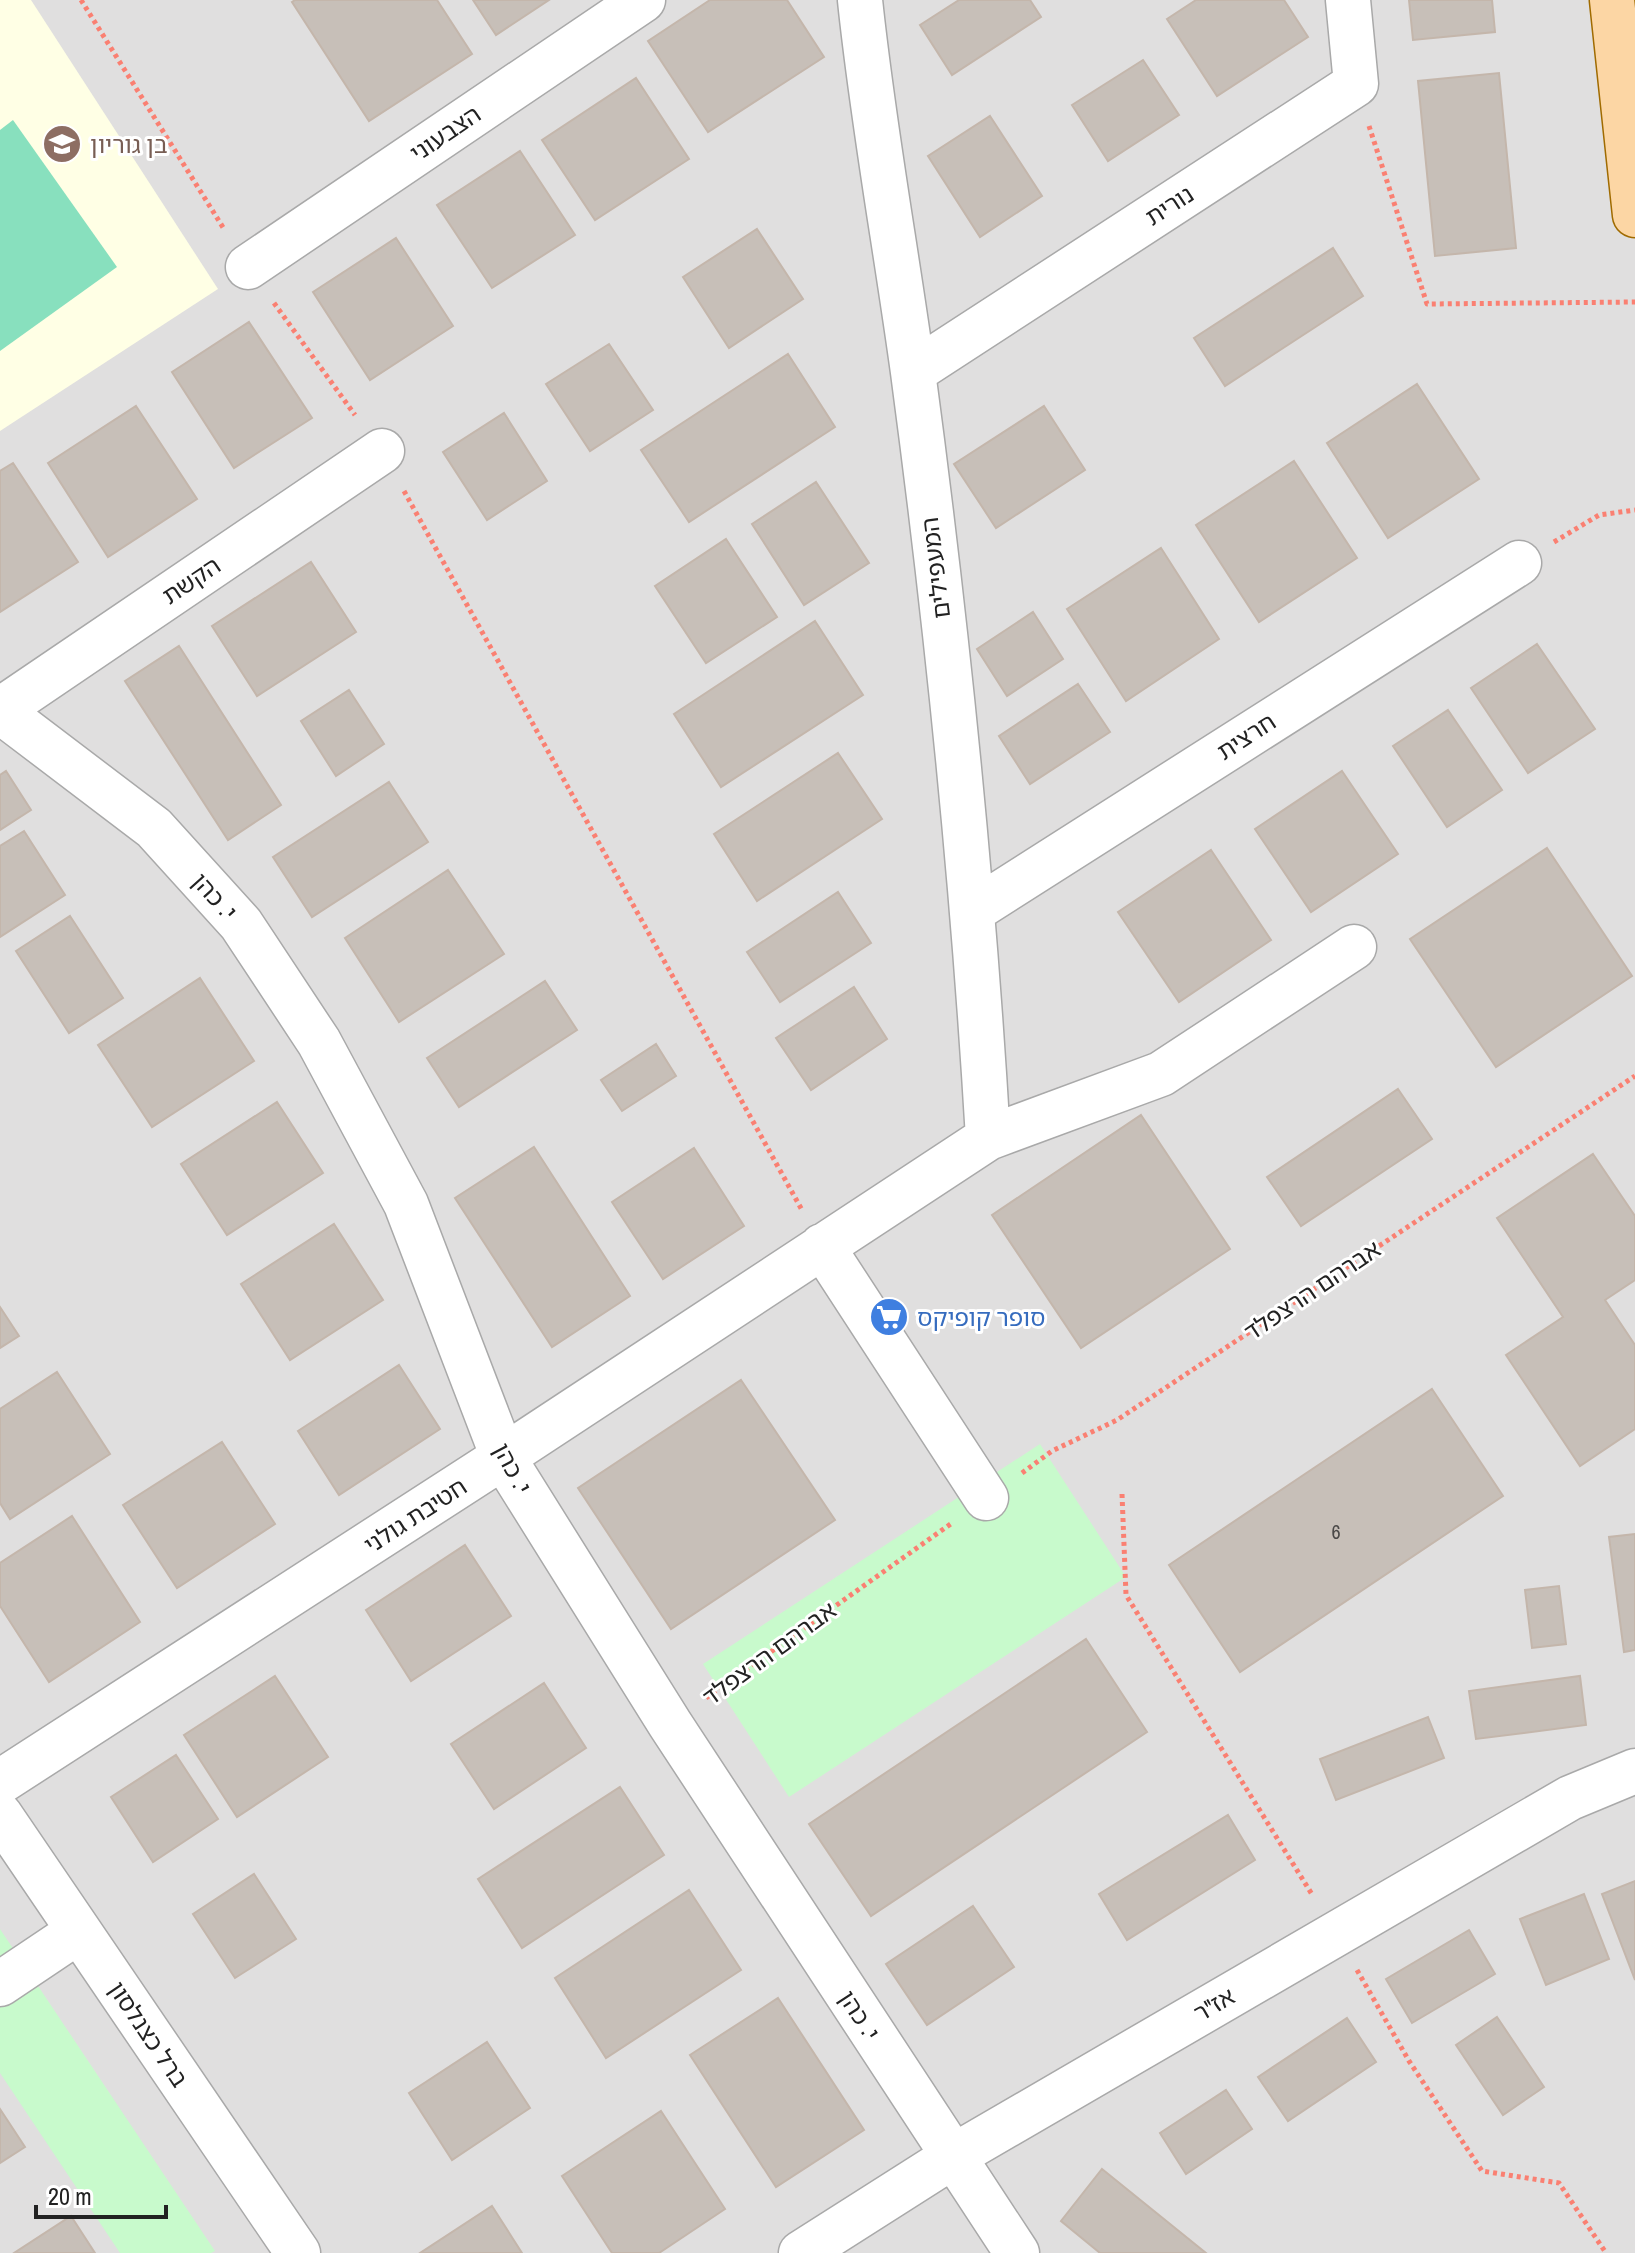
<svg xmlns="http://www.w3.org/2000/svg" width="1635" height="2253" viewBox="0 0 1635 2253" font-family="'Archivo Narrow','Noto Sans Hebrew',sans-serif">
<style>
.residential{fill:#e0dfdf}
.education{fill:#ffffe5}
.park{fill:#c8facc}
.pitch{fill:#88e0be}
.building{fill:#c7bfb8;stroke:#c4b6ab;stroke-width:2}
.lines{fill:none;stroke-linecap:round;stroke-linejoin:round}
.minor-casing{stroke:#a9a9a9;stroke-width:47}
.major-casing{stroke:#a06b00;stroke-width:47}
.path{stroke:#fa8072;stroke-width:5;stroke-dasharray:4 4;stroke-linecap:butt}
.minor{stroke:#fff;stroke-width:44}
.major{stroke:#fcd6a4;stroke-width:44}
.labels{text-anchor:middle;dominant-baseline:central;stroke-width:6;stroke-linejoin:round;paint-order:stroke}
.number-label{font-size:20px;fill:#4b4948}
.street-label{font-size:24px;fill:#222;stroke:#fff}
.education-label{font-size:24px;fill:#785e54;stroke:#fff;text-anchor:start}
.shop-label{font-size:24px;fill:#366cbe;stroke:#fff;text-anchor:start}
</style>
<rect width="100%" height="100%" fill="#f2efe9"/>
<path class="residential" d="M0,0H1635V2253H0Z"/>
<path class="education" d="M0,0H31L218,289L0,431Z"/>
<path class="park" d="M1040,1444L1126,1577L789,1797L703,1664Z
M0,1929L215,2251L211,2253H120L0,2073Z"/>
<path class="pitch" d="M13,120L117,267L0,351V130Z"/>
<path class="building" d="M295,0H437L472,54L369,121L292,2Z
M473,0H549L496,35Z
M710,0H787L824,57L708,132L648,41Z
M959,0H1030L1041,17L952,75L920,25Z
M1196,0H1284L1308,37L1217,96L1167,19Z
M1409,0H1492L1495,32L1413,40Z
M1143,60L1179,115L1108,161L1072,105Z
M1499,73L1516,248L1435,256L1418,81Z
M636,78L689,159L595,220L542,140Z
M990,116L1042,196L980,237L928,156Z
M520,151L575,235L492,288L437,205Z
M757,229L803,299L729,348L683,277Z
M396,238L453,326L370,380L313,292Z
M1333,248L1363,296L1225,386L1194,338Z
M249,322L312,418L234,468L172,372Z
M609,344L653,410L590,451L546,384Z
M788,354L835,427L689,522L641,450Z
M1417,384L1479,479L1388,538L1327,443Z
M136,406L197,499L108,557L48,463Z
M1044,406L1085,470L996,528L954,464Z
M504,413L547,481L487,520L443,452Z
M1294,461L1357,558L1259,622L1196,525Z
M13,463L78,562L0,612V471Z
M816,482L869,563L804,605L752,524Z
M726,539L777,617L706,663L655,586Z
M1161,548L1219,639L1126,701L1067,609Z
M311,562L356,632L257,696L212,626Z
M1033,612L1063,659L1007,696L977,649Z
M815,621L863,695L721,787L674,714Z
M1537,644L1595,729L1528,773L1471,688Z
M179,646L281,805L228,840L125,681Z
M1078,684L1110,732L1030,784L999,736Z
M349,690L384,744L336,776L301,721Z
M1448,710L1502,790L1447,827L1393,746Z
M838,753L882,819L757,901L714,834Z
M6,771L31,810L0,830V775Z
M1342,771L1398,854L1311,912L1255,829Z
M389,782L428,842L312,917L273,857Z
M24,831L65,895L0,937V846Z
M1547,848L1632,976L1496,1067L1410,939Z
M1211,850L1271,940L1179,1002L1118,912Z
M448,870L504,954L399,1022L345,938Z
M838,892L871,943L780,1002L747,952Z
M70,916L123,998L69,1033L16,951Z
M200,978L254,1061L152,1127L98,1045Z
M545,981L577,1030L459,1107L427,1058Z
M854,987L887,1039L811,1090L776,1038Z
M656,1044L676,1076L622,1111L601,1080Z
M1398,1089L1432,1139L1301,1226L1267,1177Z
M277,1102L323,1173L227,1235L181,1164Z
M1141,1115L1230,1249L1081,1348L992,1215Z
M534,1147L630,1296L552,1347L455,1198Z
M694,1148L744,1226L663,1279L612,1202Z
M1593,1154L1635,1216V1280L1605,1300L1635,1345V1429L1580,1466L1506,1355L1563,1317L1497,1218Z
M334,1224L383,1300L290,1360L241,1284Z
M0,1307L19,1336L0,1348Z
M399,1365L440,1429L339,1495L298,1431Z
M57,1372L110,1454L10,1519L0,1503V1409Z
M741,1380L835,1520L671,1629L578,1488Z
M1432,1389L1503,1496L1240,1672L1169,1565Z
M222,1442L275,1524L177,1588L123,1505Z
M72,1516L140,1622L49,1682L0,1606V1563Z
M1635,1534V1650L1624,1652L1609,1537Z
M465,1545L511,1616L411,1681L366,1610Z
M1559,1586L1566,1644L1532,1648L1525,1590Z
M1086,1639L1147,1732L871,1916L809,1824Z
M275,1676L328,1757L237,1817L184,1735Z
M1580,1676L1586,1725L1476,1739L1469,1691Z
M544,1683L586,1748L494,1809L451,1744Z
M1428,1717L1444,1758L1336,1800L1320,1759Z
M176,1755L218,1819L153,1862L111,1797Z
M620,1787L664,1855L522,1948L478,1879Z
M1228,1815L1255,1860L1127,1940L1099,1894Z
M254,1874L296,1939L235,1978L193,1914Z
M1635,1881V1980L1602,1894Z
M689,1890L741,1970L606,2058L555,1978Z
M1584,1894L1609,1959L1546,1985L1520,1919Z
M973,1906L1014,1967L927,2025L886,1964Z
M1469,1930L1495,1974L1412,2023L1386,1979Z
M778,1998L864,2130L776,2187L690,2055Z
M1497,2017L1544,2087L1503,2115L1456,2045Z
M1347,2018L1376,2062L1288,2121L1258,2077Z
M487,2042L530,2108L452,2160L409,2093Z
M1226,2090L1252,2129L1186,2174L1160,2133Z
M0,2109L25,2147L0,2163Z
M661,2111L725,2209L659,2253H612L562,2176Z
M1102,2169L1206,2253H1100L1061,2221Z
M492,2206L522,2253H420Z
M71,2216L95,2253H14Z"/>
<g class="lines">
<g class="minor-casing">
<path id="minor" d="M860,0C873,125 896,248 913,372C947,626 973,882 988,1138
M248,267L643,0
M913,372L1356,84L1348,0
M0,710L382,451
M0,711L154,828L241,924L319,1042L406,1204L503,1457L670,1724L1017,2253
M974,910L1519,563
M822,1246L986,1498
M0,1782L503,1457L988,1138L1161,1074L1354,947
M0,1815L298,2253
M0,1984L79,1931
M801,2253L952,2157L1570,1798L1635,1771"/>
</g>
<g class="major-casing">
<path id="major" d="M1612,0L1635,215"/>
</g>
<path class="path" d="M81,0L224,229
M1369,126L1427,304L1635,302
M274,303L355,415
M404,491L802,1210
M1554,542L1599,515L1635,510
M1022,1473L1052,1451L1117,1420L1635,1076
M1122,1494L1126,1595L1313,1896
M706,1698L952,1523
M1357,1970L1409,2061L1482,2171L1559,2183L1606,2253"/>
<use href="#minor" class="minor"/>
<use href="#major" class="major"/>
</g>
<defs>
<g id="school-disc" transform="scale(2)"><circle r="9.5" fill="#8d6e63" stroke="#fff"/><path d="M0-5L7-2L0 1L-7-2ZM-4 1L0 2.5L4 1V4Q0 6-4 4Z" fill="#fff"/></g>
<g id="supermarket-disc" transform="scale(2)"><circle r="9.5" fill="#3f7fe0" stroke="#fff"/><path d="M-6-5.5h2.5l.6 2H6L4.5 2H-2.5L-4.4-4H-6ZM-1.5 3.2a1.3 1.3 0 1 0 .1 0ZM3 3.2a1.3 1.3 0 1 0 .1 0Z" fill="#fff"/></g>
</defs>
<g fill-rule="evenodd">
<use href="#school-disc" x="62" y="144"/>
<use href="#supermarket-disc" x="889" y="1317"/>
</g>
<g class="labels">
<g class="number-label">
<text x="1336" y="1531">6</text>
</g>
<g class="street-label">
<text transform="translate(445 133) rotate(-34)">הצבעוני</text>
<text transform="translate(1169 205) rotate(-33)">נורית</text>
<text transform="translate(935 568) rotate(-97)">המעפילים</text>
<text transform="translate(191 580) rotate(-34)">הקשת</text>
<text transform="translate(1246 736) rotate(-33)">חרצית</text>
<text transform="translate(215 896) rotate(48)">י. כהן</text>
<text transform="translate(1312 1290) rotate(-34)">אברהם הרצפלד</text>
<text transform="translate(513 1468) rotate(62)">י. כהן</text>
<text transform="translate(415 1515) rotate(-33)">חטיבת גולני</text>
<text transform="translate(769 1653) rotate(-36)">אברהם הרצפלד</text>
<text transform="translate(1214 2004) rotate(-30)">אז"ר</text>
<text transform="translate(860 2015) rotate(57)">י. כהן</text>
<text transform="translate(149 2034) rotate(56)">ברל כצנלסון</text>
</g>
<g class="education-label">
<text x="90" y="144">בן גוריון</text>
</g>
<g class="shop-label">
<text x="917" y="1317">סופר קופיקס</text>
</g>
</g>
<path d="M36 2205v12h130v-12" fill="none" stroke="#222222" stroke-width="4"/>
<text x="48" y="2205" font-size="24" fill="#222222" stroke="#ffffff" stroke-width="6" paint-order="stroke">20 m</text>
</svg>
